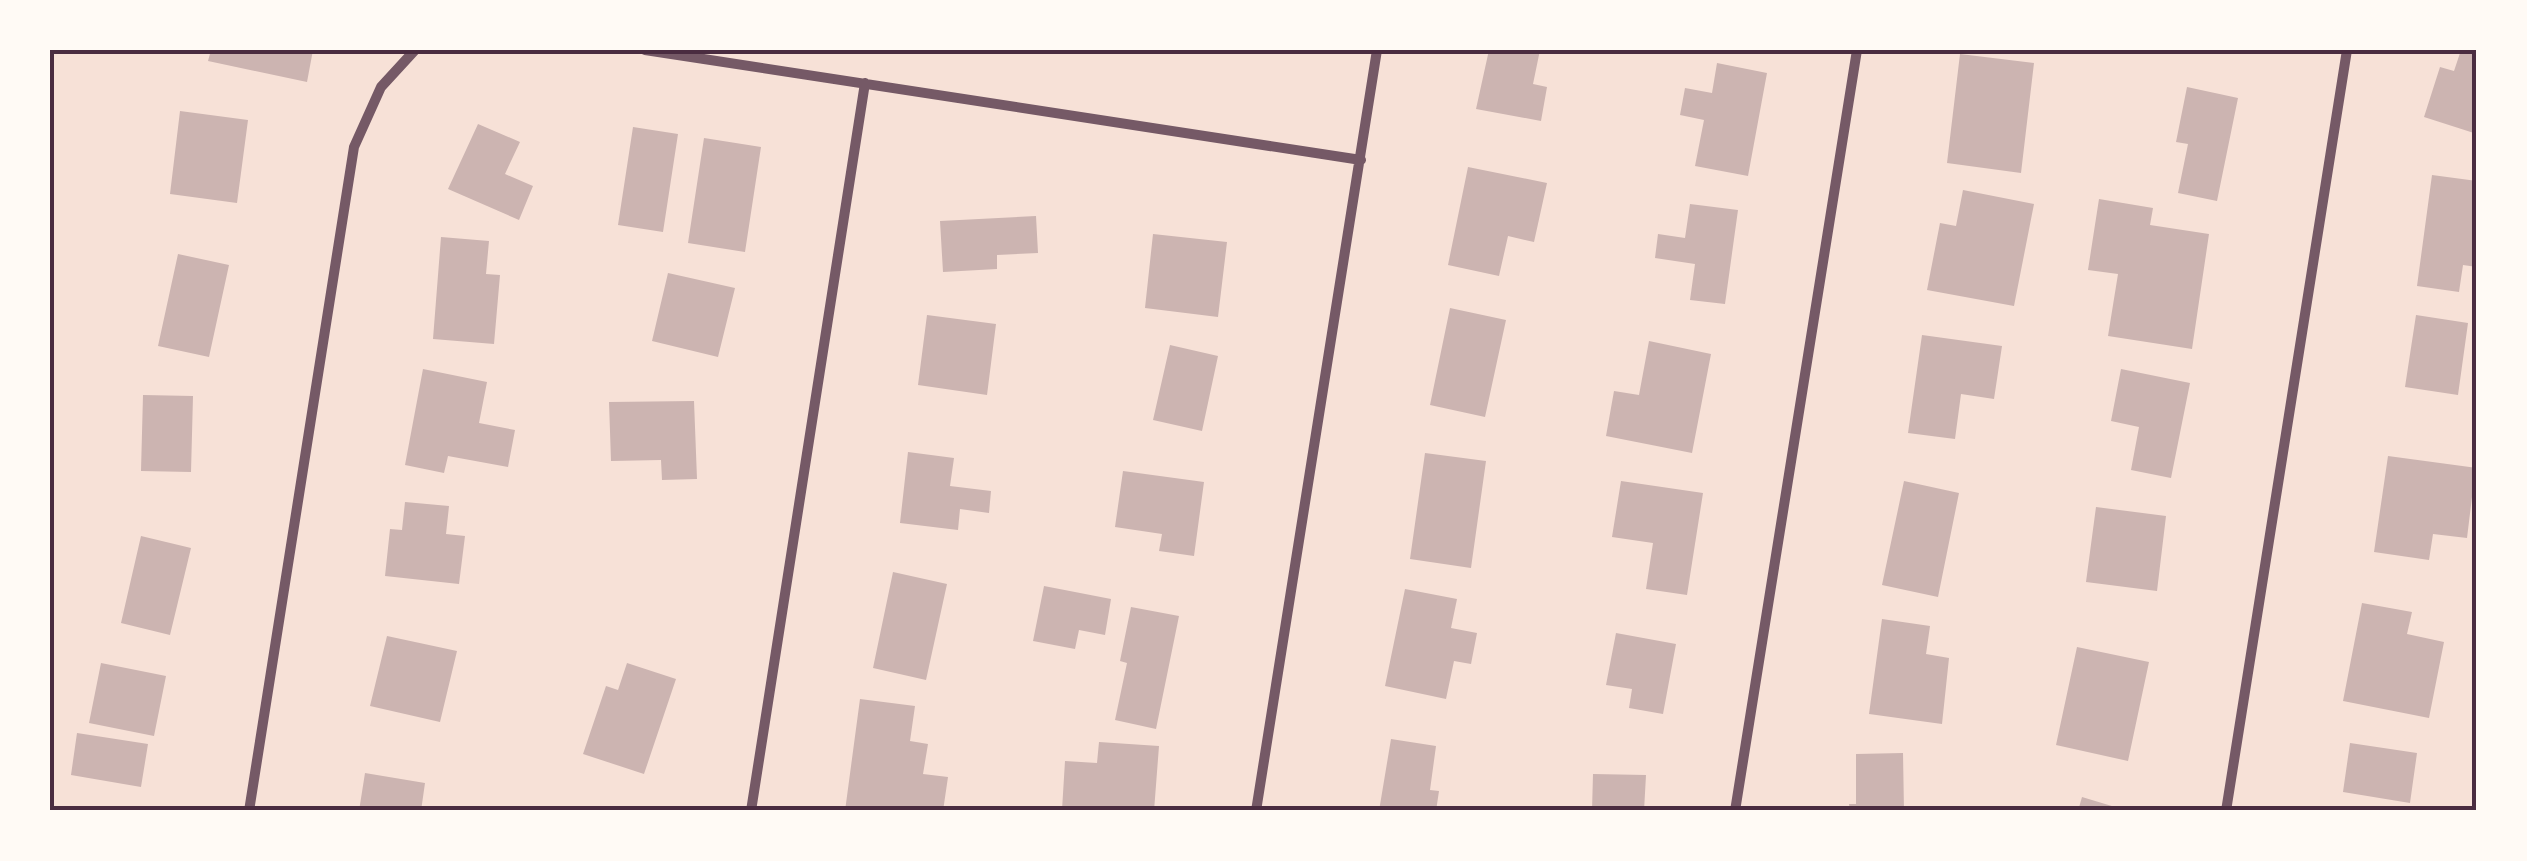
<svg xmlns="http://www.w3.org/2000/svg" width="2527" height="861" viewBox="0 0 2527 861" font-family="Barlow,sans-serif">
<style>
.building{fill:#ccb4b1}
.lines{fill:none;stroke-linecap:round;stroke-linejoin:round}
.minor{stroke:#755966;stroke-width:10}
.neatline{fill:none;stroke:#4a2c40;stroke-width:4}
</style>
<rect width="100%" height="100%" fill="#f7e1d7"/>
<path class="building" d="M211,50H313L307,82L208,61Z
M1489,50H1540L1533,84L1547,87L1541,121L1476,109Z
M2461,50H2477V134L2424,117L2440,67L2454,71Z
M1960,54L2034,63L2021,173L1947,163Z
M1717,63L1767,73L1748,176L1695,166L1704,120L1680,115L1685,88L1712,93Z
M2187,87L2238,98L2217,201L2178,193L2188,144L2176,142Z
M180,111L248,120L237,203L170,194Z
M478,124L520,142L505,174L533,186L519,220L448,189Z
M633,127L678,134L663,232L618,225Z
M704,138L761,147L745,252L688,243Z
M1468,167L1547,183L1534,242L1508,236L1499,276L1448,265Z
M2432,175L2477,181L2474,228L2477,229V267L2463,265L2459,292L2417,286Z
M1963,190L2034,204L2014,306L1927,290L1940,223L1956,226Z
M2099,199L2153,208L2150,225L2209,234L2192,349L2108,336L2118,274L2088,270Z
M1690,204L1738,210L1725,304L1690,300L1695,264L1655,258L1658,234L1685,238Z
M1036,216L1038,253L997,255V269L943,272L940,221Z
M1153,234L1227,242L1218,317L1145,308Z
M441,237L489,241L486,274L500,275L494,344L433,339Z
M178,254L229,265L209,357L158,346Z
M668,273L735,288L718,357L652,341Z
M1450,308L1506,320L1485,417L1430,405Z
M927,315L996,324L987,395L918,385Z
M2416,315L2468,323L2458,395L2405,387Z
M1922,335L2002,346L1994,399L1961,394L1955,439L1908,433Z
M1649,341L1711,354L1692,453L1606,436L1614,391L1639,395Z
M1170,345L1218,356L1202,431L1153,420Z
M423,369L487,382L479,423L515,430L508,467L448,456L444,473L405,465Z
M2121,369L2190,383L2171,478L2131,470L2139,427L2111,421Z
M143,395L193,396L191,472L141,471Z
M694,401L697,479L662,480L661,460L611,461L609,402Z
M908,452L954,458L950,486L991,491L989,513L960,509L958,530L900,523Z
M1425,453L1486,461L1471,568L1410,559Z
M2388,456L2477,468V498L2472,497L2467,538L2433,534L2429,560L2374,552Z
M1123,471L1204,482L1194,556L1159,551L1162,534L1115,527Z
M1621,481L1703,493L1687,595L1646,589L1653,543L1612,537Z
M1904,481L1959,493L1938,597L1882,585Z
M405,502L449,506L446,534L465,536L459,584L385,576L390,529L402,530Z
M2096,507L2166,516L2157,591L2086,582Z
M141,536L191,548L170,635L121,623Z
M893,572L947,584L926,680L873,668Z
M1044,586L1111,599L1105,635L1079,630L1075,649L1033,641Z
M1405,589L1457,599L1451,628L1477,633L1471,664L1454,661L1446,699L1385,686Z
M2362,603L2412,612L2407,634L2444,642L2429,718L2343,701Z
M1131,607L1179,616L1156,729L1115,720L1127,663L1120,661Z
M1882,619L1930,626L1926,654L1949,658L1942,724L1869,714Z
M1616,633L1676,644L1663,714L1629,708L1632,689L1606,685Z
M387,636L457,651L440,722L370,706Z
M2077,647L2149,662L2128,761L2056,745Z
M101,663L166,676L154,736L89,723Z
M627,663L676,679L644,774L583,754L606,686L618,690Z
M860,699L915,706L910,741L928,744L923,774L948,777L943,811H845Z
M77,733L148,744L141,787L71,775Z
M1391,739L1436,746L1430,790L1439,791L1436,811H1379Z
M1099,742L1159,746L1154,811L1062,810L1065,761L1097,763Z
M2350,743L2417,753L2410,803L2343,792Z
M1903,753L1904,811H1850L1849,804H1856V754Z
M365,773L425,783L421,811H359Z
M1593,774L1646,775L1644,811H1592Z
M2082,797L2125,810V811H2078Z"/>
<g class="lines">
<path class="minor" d="M645,50L1361,160
M249,811L354,147L381,87L415,50
M751,811L865,83
M1256,811L1377,50
M1735,811L1857,50
M2226,811L2347,50"/>
</g>
<rect width="2527" height="861" fill="none" stroke="#fffaf5" stroke-width="105"/>
<rect x="52" y="52" width="2422" height="756" class="neatline"/>
</svg>
